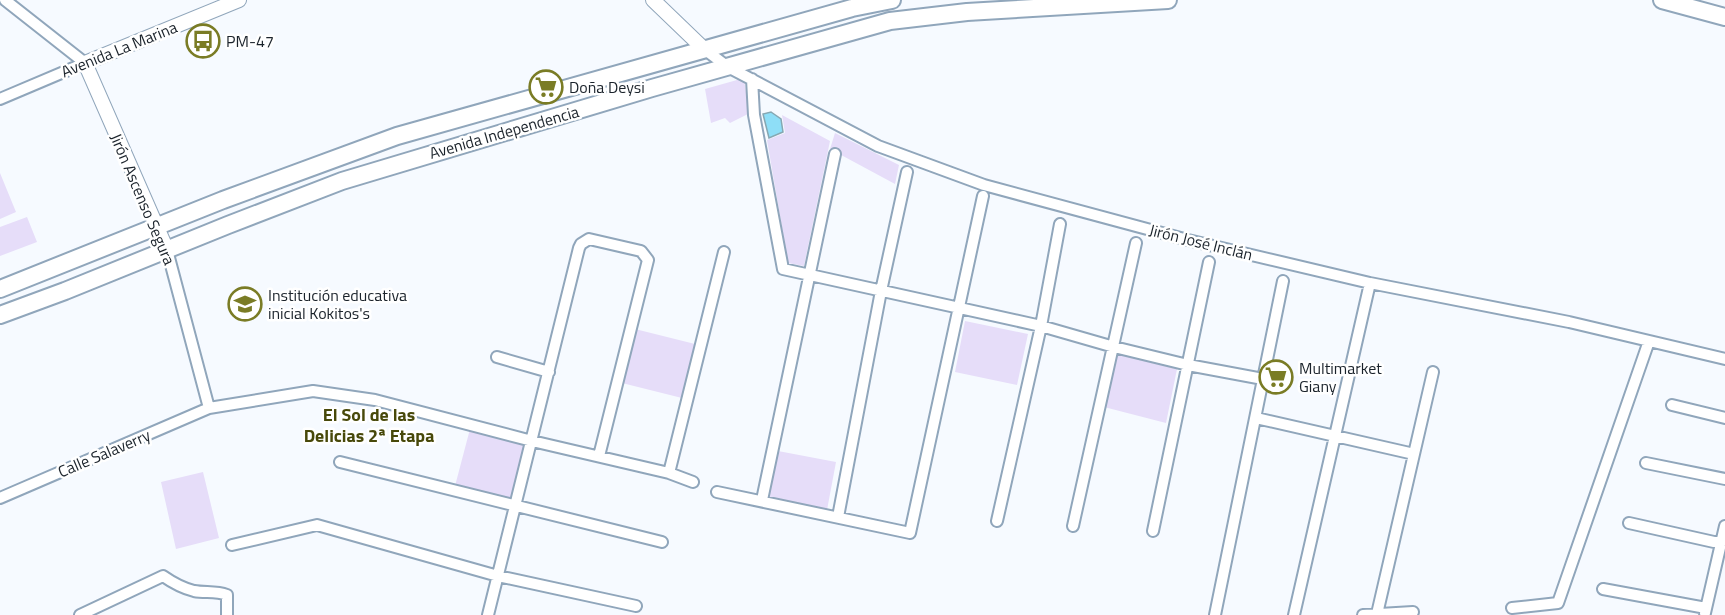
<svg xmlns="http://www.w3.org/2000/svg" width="1725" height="615" viewBox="0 0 1725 615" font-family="'Titillium Web',sans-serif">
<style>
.green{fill:#e6ddf9}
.building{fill:#8edef7;stroke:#86a7b2;stroke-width:1.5}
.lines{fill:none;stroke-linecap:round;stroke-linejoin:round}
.minor-casing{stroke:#90a6bb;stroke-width:14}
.tertiary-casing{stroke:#90a6bb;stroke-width:16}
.secondary-casing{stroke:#90a6bb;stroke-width:20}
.minor{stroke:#fff;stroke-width:10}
.tertiary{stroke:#fff;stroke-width:14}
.secondary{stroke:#fff;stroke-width:16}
.labels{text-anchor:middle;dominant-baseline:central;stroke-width:5;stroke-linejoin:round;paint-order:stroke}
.poi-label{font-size:16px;fill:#1b232b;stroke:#fff;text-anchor:start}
.street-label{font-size:16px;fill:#1b232b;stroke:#fff}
.neighbourhood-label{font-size:18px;font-weight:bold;fill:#48490a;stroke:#fff}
</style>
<rect width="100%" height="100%" fill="#f6faff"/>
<path class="green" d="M737,80H744L750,113L730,123L725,118L711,123L705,89Z
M782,115L830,141L804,266L788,263L767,140L785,133Z
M835,133L899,165L895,184L830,149Z
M0,173L16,212L0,219Z
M27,217L37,242L0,256V227Z
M965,321L1028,334L1017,385L955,372Z
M635,329L695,344L682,398L622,383Z
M1117,354L1177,369L1166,423L1104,407Z
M470,429L527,444L511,501L455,486Z
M778,451L836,462L827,510L766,497Z
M203,472L219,538L176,549L161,482Z"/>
<path class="building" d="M771,112L781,119L783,132L769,138L763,114Z"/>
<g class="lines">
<g class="minor-casing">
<path id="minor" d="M5,0L85,63
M704,49L728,67L878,146L984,185L1188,240L1370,283L1569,322L1725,359
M752,79L754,115L783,269L1041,326L1114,347L1188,365L1263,379
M0,99L85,63
M167,250L209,408
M497,357L549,372
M1672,405L1725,418
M1256,418L1414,454
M340,462L662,542
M1646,463L1725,479
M669,473L724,252
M717,492L910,533L983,196
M0,498L209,408L313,391L375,400L532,441L669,473L693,482
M762,500L835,154
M838,517L881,291L907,172
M997,521L1041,326L1060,224
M1629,523L1714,542L1725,540
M1073,526L1136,243
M1153,531L1209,262
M232,545L317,525L498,576L636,606
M1603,589L1706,608
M1512,608L1558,603L1649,341
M1705,613L1725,526
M1377,614L1433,372
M80,615L163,576C173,583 182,588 194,591C205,593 216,591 227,595V615
M488,615L579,248L581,244L589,239L641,251L648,260L599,456
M1215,615L1283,281
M1294,615L1370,283
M1363,615L1413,612"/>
</g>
<g class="tertiary-casing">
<path id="tertiary" d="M653,0L704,49
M167,250L85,63L239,0"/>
</g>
<g class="secondary-casing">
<path id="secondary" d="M1662,0L1725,17
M0,289L223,200L397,136L852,8L892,0
M0,315L65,291L228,225L342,181L652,88L890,21L967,12L1168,0"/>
</g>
<use href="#minor" class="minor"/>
<use href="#tertiary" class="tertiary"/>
<use href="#secondary" class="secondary"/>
</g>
<defs>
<g id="bus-ring" transform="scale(1.725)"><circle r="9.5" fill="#fff" stroke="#7a7c25" stroke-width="1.5"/><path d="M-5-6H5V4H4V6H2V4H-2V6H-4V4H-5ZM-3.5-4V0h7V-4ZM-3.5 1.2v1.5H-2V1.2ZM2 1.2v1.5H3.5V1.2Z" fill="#7a7c25"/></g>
<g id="supermarket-ring" transform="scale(1.725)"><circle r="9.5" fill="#fff" stroke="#7a7c25" stroke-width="1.5"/><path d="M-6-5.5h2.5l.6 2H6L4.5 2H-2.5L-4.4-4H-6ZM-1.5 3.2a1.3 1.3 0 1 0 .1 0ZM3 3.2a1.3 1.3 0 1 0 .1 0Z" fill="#7a7c25"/></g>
<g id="school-ring" transform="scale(1.725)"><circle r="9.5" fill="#fff" stroke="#7a7c25" stroke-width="1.5"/><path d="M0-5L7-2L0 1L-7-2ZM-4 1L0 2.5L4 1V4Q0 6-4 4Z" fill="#7a7c25"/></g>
</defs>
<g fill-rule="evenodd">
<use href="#bus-ring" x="203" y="41"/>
<use href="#supermarket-ring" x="546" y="87"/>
<use href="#school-ring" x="245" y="304"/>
<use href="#supermarket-ring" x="1276" y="377"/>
</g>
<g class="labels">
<g class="poi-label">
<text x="226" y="41">PM-47</text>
<text x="569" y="87">Doña Deysi</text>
<text x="268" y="295">Institución educativa<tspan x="268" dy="18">inicial Kokitos's</tspan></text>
<text x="1299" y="368">Multimarket<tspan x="1299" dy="18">Giany</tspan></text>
</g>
<g class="street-label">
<text transform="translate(119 49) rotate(-22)">Avenida La Marina</text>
<text transform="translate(504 132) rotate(-16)">Avenida Independencia</text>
<text transform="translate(143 199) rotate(67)">Jirón Ascenso Segura</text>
<text transform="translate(1201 242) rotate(14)">Jirón José Inclán</text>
<text transform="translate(104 453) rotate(-23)">Calle Salaverry</text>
</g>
<g class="neighbourhood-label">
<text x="369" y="414">El Sol de las<tspan x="369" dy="21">Delicias 2ª Etapa</tspan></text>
</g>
</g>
</svg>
